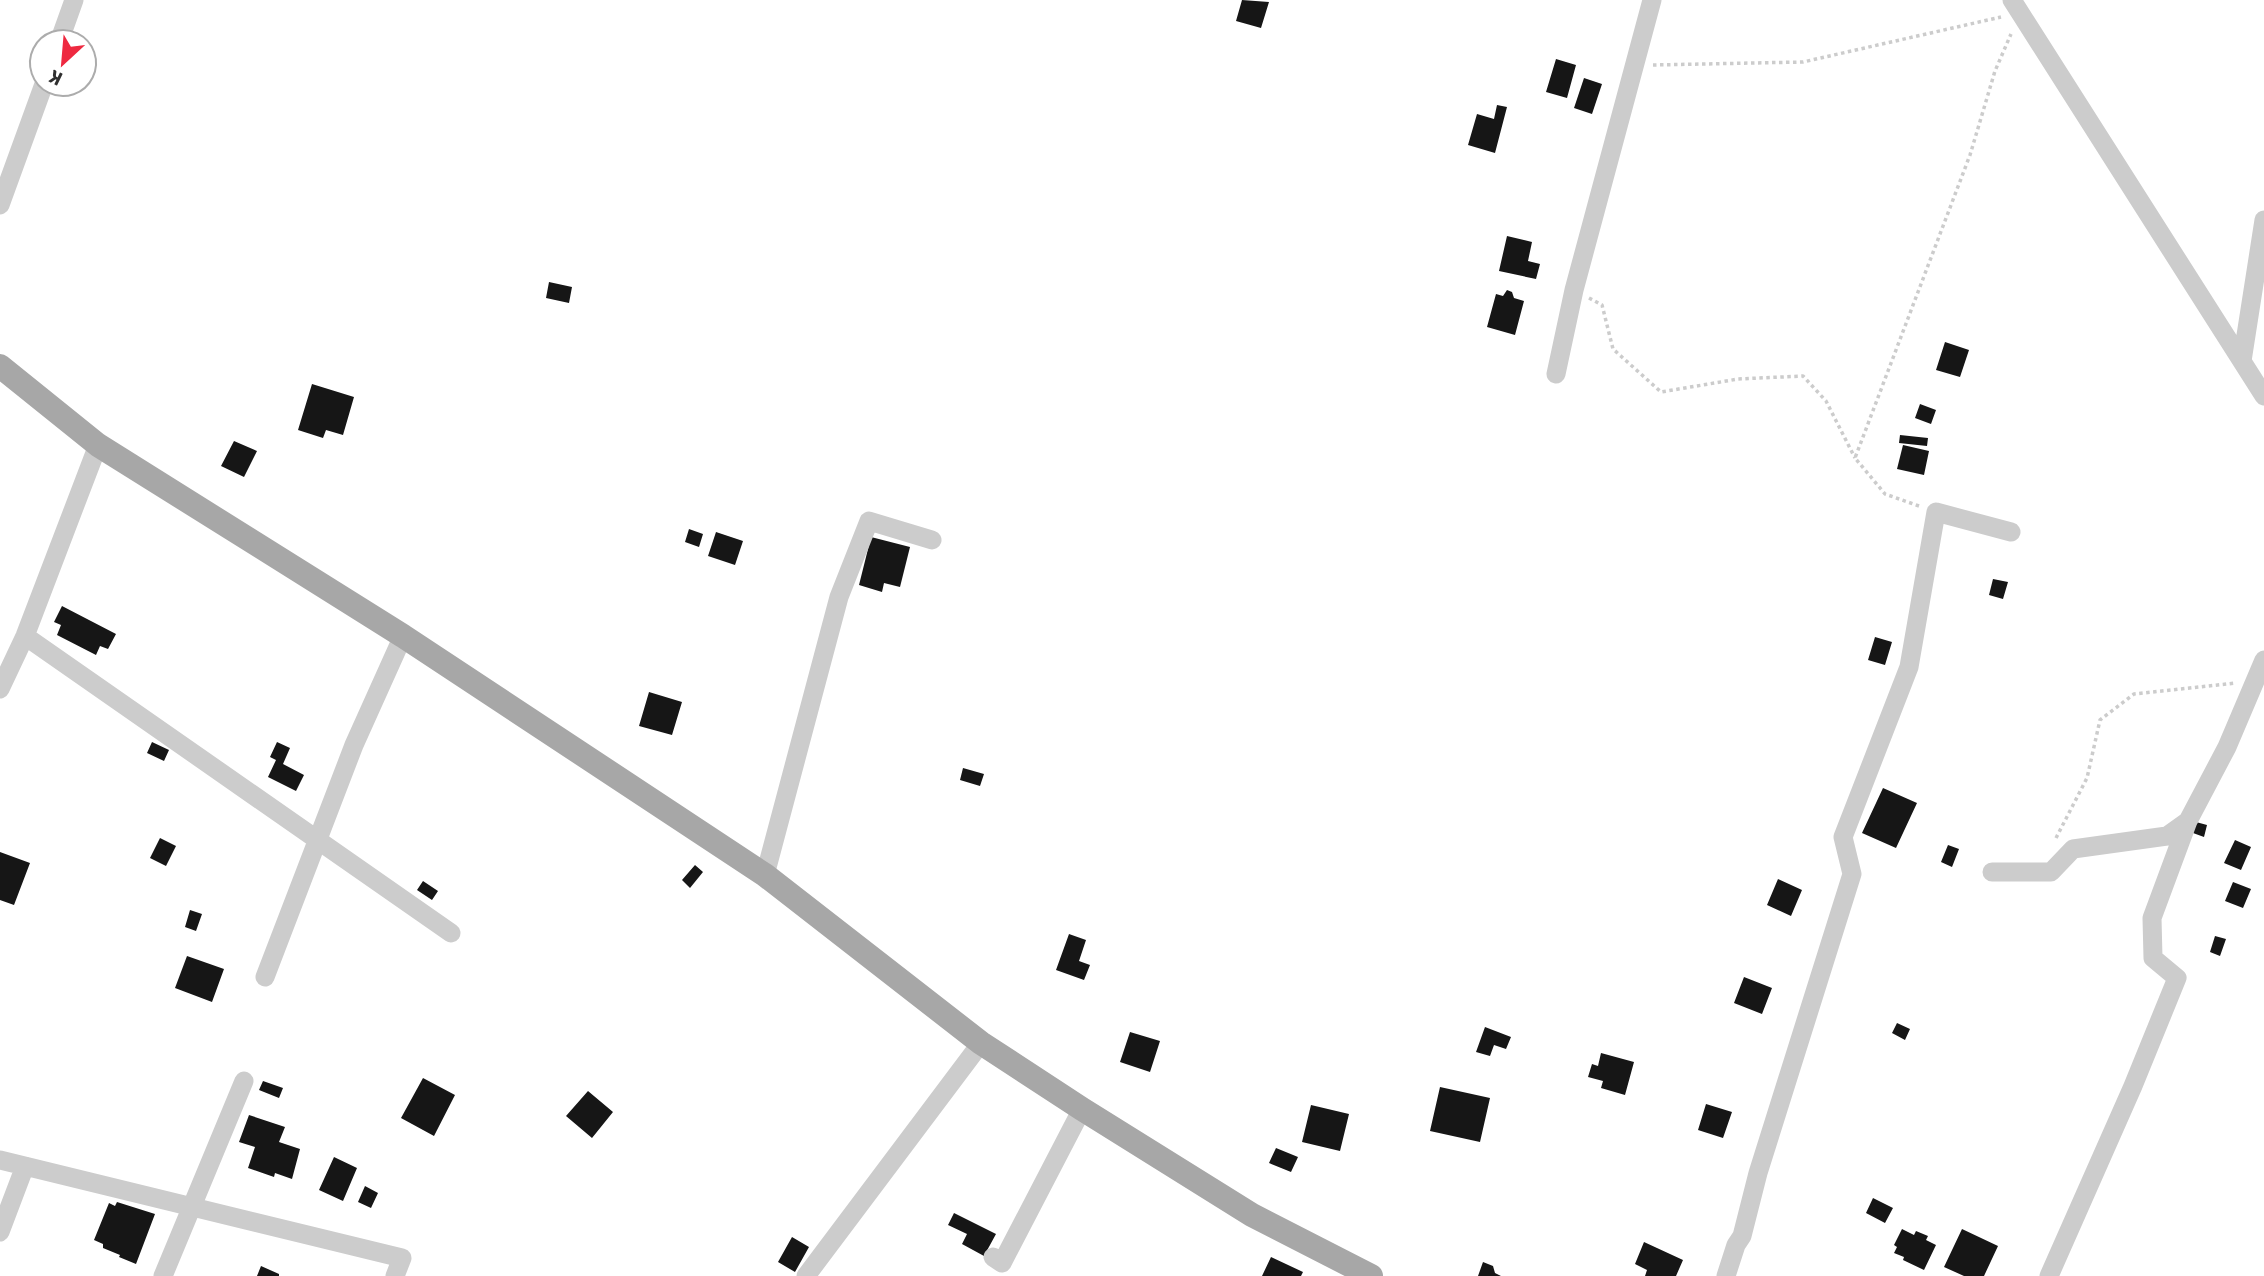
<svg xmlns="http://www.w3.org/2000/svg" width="2264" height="1276" viewBox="0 0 2264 1276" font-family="Signika,sans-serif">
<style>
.building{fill:#161616}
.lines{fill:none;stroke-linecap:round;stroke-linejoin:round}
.path{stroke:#ccc;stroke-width:3.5;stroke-dasharray:3.5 3.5;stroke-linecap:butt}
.minor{stroke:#ccc;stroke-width:19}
.major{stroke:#a7a7a7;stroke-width:24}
</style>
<rect width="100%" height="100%" fill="#fff"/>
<path class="building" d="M1242,0L1269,2L1261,28L1236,21Z
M1556,59L1576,65L1567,98L1546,92Z
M1584,78L1602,84L1592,114L1574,108Z
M1497,105L1507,107L1495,153L1468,145L1477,114L1494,119Z
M1507,236L1532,242L1528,261L1540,264L1536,279L1499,271Z
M549,282L572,287L569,303L546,298Z
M1507,290L1512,292L1514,298L1524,301L1515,335L1487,327L1496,294L1503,296Z
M1945,342L1969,350L1960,377L1936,370Z
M312,384L354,397L343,435L326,430L323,438L298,430Z
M1920,404L1936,410L1931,424L1915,418Z
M1900,435L1928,438L1927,446L1899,443Z
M234,441L257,451L244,477L221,466Z
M1903,445L1929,451L1924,475L1897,469Z
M689,529L703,534L699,547L685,542Z
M716,532L743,541L735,565L708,556Z
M871,537L910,547L900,587L884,583L882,592L859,585Z
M1993,579L2008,582L2003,599L1989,595Z
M62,606L116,634L108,649L100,646L96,655L57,635L61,625L54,622Z
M1875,637L1892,642L1885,665L1868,660Z
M649,692L682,702L672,735L639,726Z
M152,742L169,750L164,761L147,753Z
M277,742L290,748L283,764L304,775L296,791L268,777L276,760L270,757Z
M963,768L984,774L980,786L960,780Z
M1883,788L1917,803L1896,848L1862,833Z
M2196,822L2207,825L2204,837L2193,833Z
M160,838L176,846L166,866L150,858Z
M2235,840L2251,847L2241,870L2224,863Z
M1948,845L1959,849L1952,867L1941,862Z
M0,852L30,863L14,905L0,900Z
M695,865L703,872L690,888L682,880Z
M1778,879L1802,890L1791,916L1767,905Z
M423,881L438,891L432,900L417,890Z
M2233,882L2251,889L2243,908L2225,901Z
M190,910L202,914L196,931L185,927Z
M1069,934L1086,940L1079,961L1090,965L1084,980L1056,970Z
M2215,936L2226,939L2220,956L2210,952Z
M187,956L224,969L212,1002L175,988Z
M1744,977L1772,988L1762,1014L1734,1003Z
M1897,1023L1910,1029L1905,1040L1892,1033Z
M1485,1027L1511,1037L1506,1049L1494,1045L1490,1056L1476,1052Z
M1130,1032L1160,1041L1150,1072L1120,1062Z
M1601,1053L1634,1062L1625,1095L1601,1088L1603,1081L1588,1077L1592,1064L1598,1066Z
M423,1078L455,1095L434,1136L401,1118Z
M263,1081L283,1088L279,1098L259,1090Z
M1440,1087L1490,1098L1480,1142L1430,1131Z
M588,1091L613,1112L592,1138L566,1116Z
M1706,1104L1732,1112L1723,1138L1698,1130Z
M1311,1105L1349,1114L1340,1151L1302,1142Z
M249,1115L285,1127L279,1142L300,1149L292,1179L275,1173L274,1177L248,1168L255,1147L239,1142Z
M1276,1148L1298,1157L1291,1172L1269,1163Z
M334,1157L357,1168L343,1201L319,1190Z
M365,1186L378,1193L371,1208L358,1202Z
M1873,1198L1893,1208L1885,1223L1866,1213Z
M117,1202L155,1214L136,1264L119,1257L120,1255L103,1248V1244L94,1240L109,1203L115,1206Z
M954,1213L996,1234L984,1256L962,1244L967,1234L948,1225Z
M1902,1229L1914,1235L1916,1231L1928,1236L1926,1240L1936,1245L1924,1270L1903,1260L1904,1257L1894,1253L1897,1247L1894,1245Z
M1962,1229L1998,1246L1984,1276H1964L1944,1267Z
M792,1237L809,1247L795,1272L778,1262Z
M1644,1242L1683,1260L1676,1276H1645L1647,1270L1635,1264Z
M1271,1257L1303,1272L1301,1276H1262Z
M1483,1262L1493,1266L1495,1273L1501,1276H1478Z
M261,1266L279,1274V1276H257Z"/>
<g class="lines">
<path class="path" d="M1653,65L1803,62L2001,17
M1589,298L1602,305L1613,349L1661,392L1738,379L1803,376L1826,401L1855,458
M1919,506L1885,494L1855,458L1970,155L1995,71L2011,34
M2056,838L2087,778L2100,720L2134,694L2236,683"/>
<path class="minor" d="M2012,0L2264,396
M59,42L74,0
M0,205L44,84
M2242,361L2264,220
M1556,374L1574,290L1652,0
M25,636L451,933
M0,689L25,636L98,445
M1992,872H2051L2073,849L2167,836L2188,821L2227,747L2264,660
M765,875L839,597L869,521L932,540
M265,977L354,745L403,636
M0,1160L402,1258L395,1276
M0,1232L25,1166
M993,1257L1002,1263L1082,1109
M163,1276L244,1081
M806,1276L981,1043
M1726,1276L1736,1245L1742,1236L1758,1173L1852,874L1843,837L1909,667L1936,512L2011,532
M2049,1276L2133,1086L2177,978L2153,958L2152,918L2188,821"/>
<path class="major" d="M0,366L98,445L403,636L765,875L981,1043L1082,1109L1252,1215L1371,1276"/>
</g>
<g transform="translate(63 63) rotate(206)"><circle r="33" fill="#ffffff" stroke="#acacac" stroke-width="2"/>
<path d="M0-5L12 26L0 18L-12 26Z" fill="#ee2940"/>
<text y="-10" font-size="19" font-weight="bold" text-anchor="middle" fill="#2f2f2f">K</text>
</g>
</svg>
